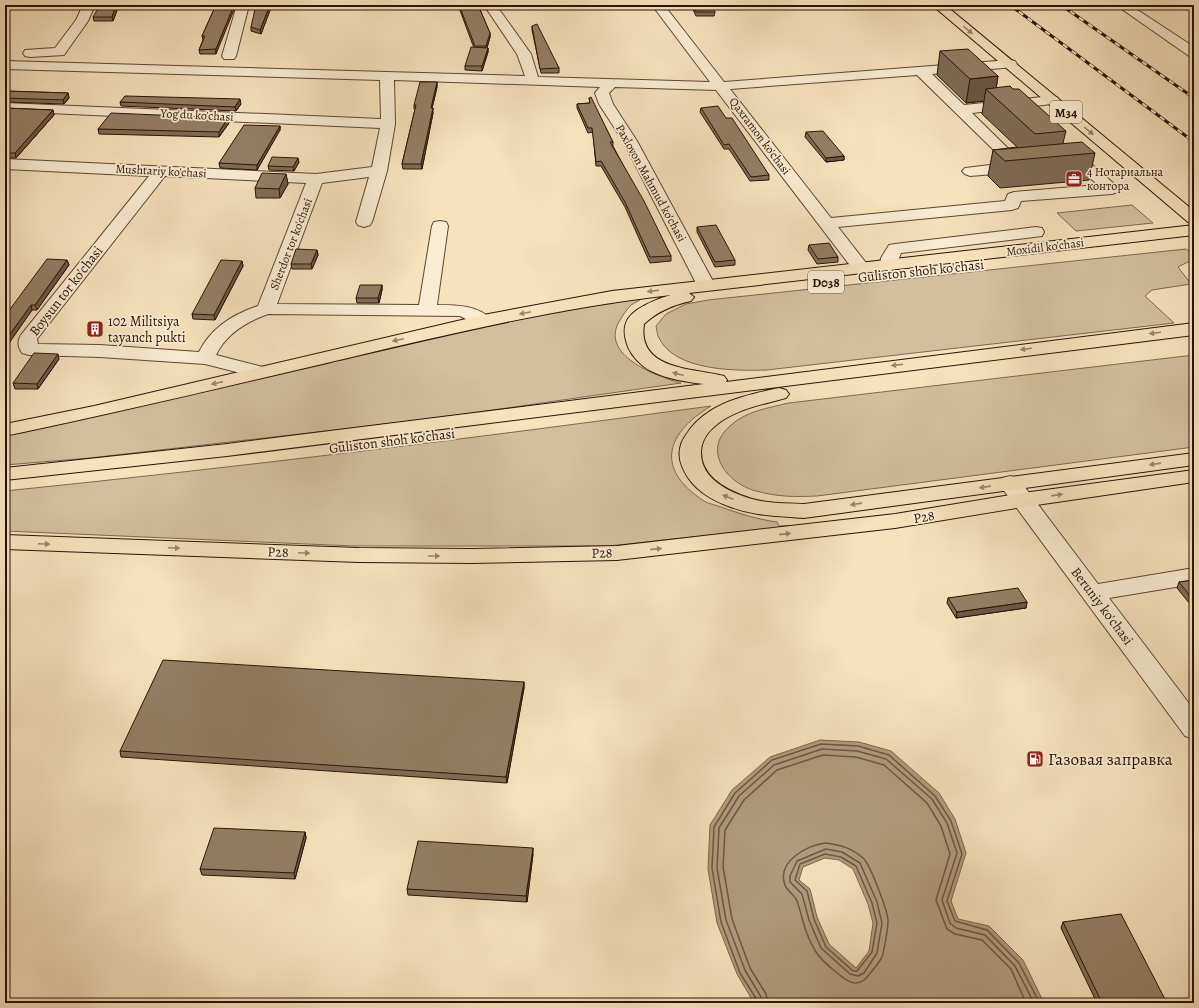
<svg xmlns="http://www.w3.org/2000/svg" width="1199" height="1008" viewBox="0 0 1199 1008" font-family="Alegreya,serif">
<style>
.green{fill:#d3bf9d;stroke:#7e6852}
.water{fill:#b19b7e;stroke:#7b644e;fill-rule:evenodd}
.lines{fill:none;stroke-linecap:round;stroke-linejoin:round}
.shore{stroke:#6e5642;stroke-width:1.5}
.minor-casing{stroke:#5d4634;stroke-width:2}
.major-casing{stroke:#2a1207;stroke-width:2}
.highway-casing{stroke:#2a1207;stroke-width:2}
.minor{fill:#f9ecd3;fill-rule:evenodd}
.major{fill:#f6e2bc;fill-rule:evenodd}
.highway{fill:#f6e2bc;fill-rule:evenodd}
.rail-casing{stroke:#2a1207;stroke-width:3}
.rail{stroke:#f9ecd3;stroke-width:2;stroke-dasharray:5.5;stroke-linecap:butt}
.wall{fill:#7f6c57;stroke:#2a1207}
.shaded-wall{fill:#685847;stroke:#2a1207}
.building{fill:#947e65;stroke:#2a1207}
.oneway{fill:#9a846b}
.labels{text-anchor:middle;dominant-baseline:central;stroke-width:3.5;stroke-linejoin:round;paint-order:stroke}
.far-street-label{font-size:12px;fill:#2a1207;stroke:#f9ecd3}
.far-poi-label{font-size:12px;fill:#2a1207;stroke:#f9ecd3;text-anchor:start}
.shield{fill:#f9ecd3;stroke:#685344;stroke-width:1}
.shield-label{font-size:13px;font-weight:bold;fill:#2a1207}
.street-label{font-size:14px;fill:#2a1207;stroke:#f9ecd3}
.poi-label{font-size:14px;fill:#2a1207;stroke:#f9ecd3;text-anchor:start}
.near-poi-label{font-size:17px;fill:#2a1207;stroke:#f9ecd3;text-anchor:start}
</style>
<rect width="100%" height="100%" fill="#f6e2bc"/>
<filter id="stains"><feTurbulence type="fractalNoise" baseFrequency=".005" numOctaves="4"/><feColorMatrix values="0 0 0 0 .2 0 0 0 0 .09 0 0 0 0 .02 0 0 0 .5 -.17"/></filter>
<radialGradient id="worn" r=".72"><stop offset=".6" stop-color="#630" stop-opacity="0"/><stop offset="1" stop-color="#630" stop-opacity=".3"/></radialGradient>
<path class="green" d="M1132,205L1153,223L1076,231L1057,213Z
M1186,249L1194,255V259L1178,267L1191,284L1152,290L1145,296L1174,323L767,370C735,371 675,371 659,338C657,335 657,330 656,326L666,314L686,304L708,300Z
M647,296C642,299 636,302 631,305C627,309 623,315 620,320C598,355 656,376 681,383L430,419L90,458L5,465V436L280,371L614,299Z
M1194,355V447L817,496C795,497 778,497 756,491C728,484 701,451 730,426C746,411 768,408 789,403Z
M711,406C665,434 655,469 704,501C709,504 716,505 721,507C741,514 756,519 777,522L779,526L806,525L608,546H353L5,531V491C241,467 476,438 711,406Z"/>
<path class="water" d="M820,740L859,742L891,751L939,793L955,819L966,853L951,901L958,919L989,926L1023,960L1041,997V1003H754L737,974L717,923L708,869L710,825L732,790L770,757ZM825,858L839,860L853,869L868,904L873,923L869,951L856,968L829,944L817,917L810,889L799,880L803,867Z"/>
<g class="lines">
<path class="shore" d="M826,843C841,845 852,848 864,859C870,865 888,911 888,921C888,931 885,944 883,954C881,961 876,966 872,971C867,977 864,983 855,983C846,983 821,960 816,952C806,937 803,920 798,904C796,894 787,892 785,885C776,861 808,845 826,843Z
M826,849L842,852L860,863L877,902L882,923L877,953L864,973L858,976L850,974L821,948L809,920L802,894L790,882V876L797,861Z
M825,854L841,857L856,866L872,903L877,923L872,952L857,971H853L826,947L814,919L807,891L795,880L800,864Z
M757,1003V1000L740,973L721,922L712,868L714,827L735,793L772,760L821,744L858,746L889,755L935,796L951,821L962,854L947,901L955,921L987,930L1019,963L1037,998V1003
M762,1003L761,997L745,970L726,920L717,868L719,828L739,796L774,765L822,749L857,751L886,759L932,799L947,823L957,853L942,900L950,923L956,928L985,935L1015,966L1032,999V1003
M768,1003L766,994L750,968L732,919L723,867L725,830L744,800L777,770L823,755L856,757L884,765L927,803L941,826L950,854L936,900L947,929L955,934L982,940L1011,969L1026,1003"/>
<g class="minor-casing">
<path id="minor" d="M83,5H95L88,21L64,55L30,57L25,56L23,53L25,50L55,48L76,20Z
M237,5H249L236,56L234,59H224L222,56Z
M484,5H496L531,54L538,77L710,82L652,5H664L724,82L1010,60L1015,61L1017,64L1015,67L932,74L964,105L1052,96L1057,97L1059,100L1057,103L1052,104L972,113L1027,167L1024,170L1019,172L970,176L965,174L962,171L965,168L1007,163L917,75L730,89L831,218L1005,201L1008,194L1014,192L1098,185L1064,155L1061,152L1064,149L1069,147L1074,149L1120,189L1118,192L1112,194L1021,201L1018,208L1012,210L838,227L870,268L867,272L861,273L855,272L716,90L615,87L609,93L613,104L637,141L715,285L712,289L706,290L700,289L697,285L623,141L599,104L595,93L600,87L394,80L395,124L387,171L372,222L370,225L364,227L358,225L356,222L369,177L322,183L277,304L419,305L432,226L434,222L440,221L446,222L448,226L437,305C454,305 481,305 492,321L490,325C478,328 470,321 460,316L268,314C246,322 226,334 216,355L267,368L270,372L267,376L260,378L205,364L100,357L29,355L22,353C18,347 17,341 21,335L149,176L5,169V159L316,174L372,167L380,128L5,111V103L381,119L380,80L5,69V61L525,76L517,54ZM165,176L306,183L258,306C233,314 211,328 199,352L100,345L38,344L37,339Z
M1116,5H1130L1194,47V57L1189,56Z
M1036,227L1042,228L1044,232L1042,236L901,253L895,269L889,270L883,269L880,265L881,258L889,245L895,244Z
M1010,476L1018,478L1098,584L1194,568V584L1109,598L1194,710V739L1185,736L1002,488L999,483L1002,478Z"/>
</g>
<g class="major-casing">
<path id="major" d="M1194,225V235L689,293L694,297L691,301C673,305 658,311 644,324C637,371 694,368 724,376L727,380L726,382L1194,323V335L227,456L5,480V468L227,444L704,384C686,382 667,379 651,371C641,366 632,356 628,347C625,339 623,331 626,323C630,309 659,298 671,295C564,307 458,332 352,357C237,384 121,412 5,436V424L94,406L483,315L612,291Z
M779,388L786,390L789,394L786,398C764,404 742,408 723,420C711,428 702,437 701,451C700,479 729,492 752,499C769,504 787,503 804,504L1194,453V465L804,518C775,516 751,516 723,504C706,497 689,485 682,466C677,454 680,442 688,432C708,403 746,395 779,388Z
M1194,470V482L1023,507L895,528L617,560L472,563L359,562L5,549V535L359,548L472,549L617,546L895,514L1023,493Z"/>
</g>
<g class="highway-casing">
<path id="highway" d="M932,5H945L1194,211V224L1188,222Z"/>
</g>
<use href="#minor" class="minor"/>
<use href="#major" class="major"/>
<use href="#highway" class="highway"/>
<g class="rail-casing">
<path id="rail" d="M1010,5L1194,142
M1061,5L1194,98"/>
</g>
<use href="#rail" class="rail"/>
</g>
<path class="wall" d="M119,5L113,21H94L93,17Z
M216,5V54H200L199,50L203,40L202,36Z
M272,5L261,34L251,31V27Z
M458,5H478L490,33V37L487,48H488V52L482,71L465,70V66L474,48Z
M691,5H711L715,12L714,16H696Z
M532,26L559,68V73H541L532,30Z
M940,51L998,76L996,88L1066,131L1063,143L1095,153L1089,180L1000,188L988,176L993,150L1017,147L982,114L984,101L966,103L937,75Z
M437,82V87L432,108L433,113L422,169H403L402,164L415,109H414V105Z
M5,91L68,93L69,98L64,104L5,102Z
M589,98L613,142V146L671,256V261L650,263L625,207L601,166H596L593,132L588,133L577,108V104L590,103Z
M120,102L241,104L236,111L121,106Z
M5,108L53,110L54,115L16,158H5Z
M701,108L726,118L769,175V180L750,181L729,149H724L700,112Z
M229,123L219,137L99,134L98,129Z
M280,126V130L257,170L220,168L219,163Z
M806,132L844,156V160L826,162L805,137Z
M299,162L294,171L269,170L268,166Z
M286,174L288,184L280,198H256L255,188Z
M697,227L735,260V265L715,267L697,232Z
M809,245L838,257V262L817,264L808,250Z
M317,250L318,255L312,269H292L291,264Z
M67,260L69,265L37,310H32L7,346H5V316Z
M242,261L243,266L215,320L193,319L192,314Z
M382,285V290L379,303H357L356,298Z
M59,359L38,389H15L13,383Z
M1194,580V609L1177,588L1179,582Z
M948,598L1027,602L1026,608L956,618L947,603Z
M524,682V688L507,783L121,757L120,751Z
M305,832L306,838L295,879L202,875L200,869Z
M533,854L527,902L408,895L407,889Z
M1063,922L1167,1003H1097L1061,928Z"/>
<path class="shaded-wall" d="M116,5H119L113,21L112,17Z
M234,5H236L216,54V49Z
M270,5H272L261,34L260,30Z
M490,33V37L486,51V46Z
M488,48V52L482,71V66Z
M998,76L995,96L986,89L984,101L966,103L970,79Z
M437,82V87L431,113V108Z
M68,93L69,98L64,104L63,100Z
M240,99L241,104L236,111L235,107Z
M433,108V113L422,169L421,164Z
M53,110L54,115L16,158L15,153Z
M228,118L229,123L219,137V132Z
M280,126V130L257,170V165Z
M844,156V160L826,162V158Z
M298,158L299,162L294,171L293,167Z
M286,174L288,184L280,198L279,189Z
M317,250L318,255L312,269L311,264Z
M67,260L69,265L37,310L35,305Z
M242,261L243,266L215,320L214,315Z
M382,285V290L379,303L378,298Z
M31,305L32,310L7,346L5,341Z
M58,354L59,359L38,389L37,384Z
M1027,602L1026,608L956,618L957,612Z
M524,682V688L507,783L506,777Z
M305,832L306,838L295,879L294,873Z
M533,848V854L527,902L526,896Z"/>
<path class="building" d="M100,5H116L112,17H93Z
M216,5H234L216,49L199,50L205,36H202Z
M256,5H270L260,30L251,27Z
M459,5H478L490,33L486,46H475Z
M693,5H711L715,12H696Z
M537,24L559,68L540,69L532,26Z
M471,47L488,48L482,66H465Z
M968,49L998,76L970,79L940,51Z
M420,82H437L431,108H433L421,164H402L416,105H414Z
M1010,86L1013,89H1019L1066,131L1035,134L986,89Z
M5,91L68,93L63,100L5,98Z
M125,96L240,99L235,107L120,102Z
M591,97L613,142H610L644,201L671,256L650,257L625,202L601,161L596,162L592,128H588L577,104L590,103L589,98Z
M718,106L726,118H732L769,175L751,177L729,144L724,145L701,108Z
M5,108L53,110L15,153H5Z
M111,113L228,118L219,132L98,129Z
M244,125L280,126L257,165L219,163Z
M823,131L844,156L826,158L806,132Z
M1082,142L1095,153L1005,161L993,150Z
M272,157L298,158L293,167L268,166Z
M262,173L286,174L279,189L255,188Z
M716,225L735,260L715,262L697,227Z
M829,243L838,257L818,259L809,245Z
M296,249L317,250L311,264H291Z
M47,259L67,260L35,305H31L5,341V316Z
M221,260L242,261L214,315L192,314Z
M360,285H382L378,298H356Z
M34,353L58,354L37,384L13,383Z
M1194,580V601L1179,582Z
M1018,588L1027,602L957,612L948,598Z
M163,660L524,682L506,777L120,751Z
M214,828L305,832L294,873L200,869Z
M418,841L533,848L526,896L407,889Z
M1121,914L1167,1003H1102L1063,922Z"/>
<defs><path id="oneway-solid" d="M-6-.8H1V-3.2L6.5 0L1 3.2V.8H-6Z"/></defs>
<g class="oneway">
<use href="#oneway-solid" transform="translate(968 30) rotate(40)"/>
<use href="#oneway-solid" transform="translate(1089 131) rotate(40)"/>
<use href="#oneway-solid" transform="translate(653 291) rotate(173)"/>
<use href="#oneway-solid" transform="translate(525 313) rotate(169)"/>
<use href="#oneway-solid" transform="translate(1155 333) rotate(173)"/>
<use href="#oneway-solid" transform="translate(398 340) rotate(168)"/>
<use href="#oneway-solid" transform="translate(1026 349) rotate(173)"/>
<use href="#oneway-solid" transform="translate(897 365) rotate(173)"/>
<use href="#oneway-solid" transform="translate(678 374) rotate(-165)"/>
<use href="#oneway-solid" transform="translate(217 383) rotate(167)"/>
<use href="#oneway-solid" transform="translate(1155 464) rotate(172)"/>
<use href="#oneway-solid" transform="translate(985 487) rotate(172)"/>
<use href="#oneway-solid" transform="translate(1057 495) rotate(-8)"/>
<use href="#oneway-solid" transform="translate(728 497) rotate(-159)"/>
<use href="#oneway-solid" transform="translate(856 504) rotate(172)"/>
<use href="#oneway-solid" transform="translate(785 534) rotate(-6)"/>
<use href="#oneway-solid" transform="translate(44 544) rotate(2)"/>
<use href="#oneway-solid" transform="translate(174 548) rotate(2)"/>
<use href="#oneway-solid" transform="translate(656 549) rotate(-6)"/>
<use href="#oneway-solid" transform="translate(304 553) rotate(2)"/>
<use href="#oneway-solid" transform="translate(434 556)"/>
</g>
<defs>
<g id="office-square" transform="scale(0.9)"><rect x="-9" y="-9" width="18" height="18" rx="4" fill="#8f2418" stroke="#f9ecd3"/><path d="M-6-3h4V-5.5h4V-3h4V5H-6ZM-1-4.5V-3h2v-1.5ZM-6 0V1H6V0Z" fill="#fff"/></g>
<g id="building-square" transform="scale(0.9)"><rect x="-9" y="-9" width="18" height="18" rx="4" fill="#8f2418" stroke="#f9ecd3"/><path d="M-4-6H4V6H1V3H-1V6H-4ZM-2.5-4.3h1.7v1.8h-1.7ZM.8-4.3h1.7v1.8H.8ZM-2.5-1h1.7V.8h-1.7ZM.8-1h1.7V.8H.8Z" fill="#fff"/></g>
<g id="fuel-square" transform="scale(0.9)"><rect x="-9" y="-9" width="18" height="18" rx="4" fill="#8f2418" stroke="#f9ecd3"/><path d="M-5.5-6h7V0h2V4h1.3V-2.5L3-4.5l.8-.8L6-3V5H2.5V1h-1V6h-7ZM-4.2-4.7v3.2H.2V-4.7Z" fill="#fff"/></g>
</defs>
<g fill-rule="evenodd">
<use href="#office-square" x="1074" y="179"/>
<use href="#building-square" x="95" y="329"/>
<use href="#fuel-square" x="1035" y="759"/>
</g>
<g class="labels">
<g class="far-street-label">
<text transform="translate(197 115) rotate(3)">Yog'du ko'chasi</text>
<text transform="translate(760 136) rotate(53)">Qaxramon ko'chasi</text>
<text transform="translate(161 171) rotate(3)">Mushtariy ko'chasi</text>
<text transform="translate(651 183) rotate(61)">Paxlovon Mahmud ko'chasi</text>
<text transform="translate(291 244) rotate(-69)">Sherdor tor ko'chasi</text>
<text transform="translate(1045 247) rotate(-7)">Moxidil ko'chasi</text>
</g>
<g class="far-poi-label">
<text x="1087" y="172">4 Нотариальна<tspan x="1087" dy="14">контора</tspan></text>
</g>
<g class="shield">
<rect x="1050" y="101" width="32" height="22" rx="3"/>
<rect x="808" y="271" width="36" height="22" rx="3"/>
</g>
<g class="shield-label">
<text x="1066" y="112">M34</text>
<text x="826" y="282">D038</text>
</g>
<g class="street-label">
<text transform="translate(921 271) rotate(-6)">Guliston shoh ko'chasi</text>
<text transform="translate(66 291) rotate(-52)">Boysun tor ko'chasi</text>
<text transform="translate(392 441) rotate(-7)">Guliston shoh ko'chasi</text>
<text transform="translate(924 517) rotate(-10)">Р28</text>
<text transform="translate(278 552) rotate(2)">Р28</text>
<text transform="translate(602 553) rotate(-1)">Р28</text>
<text transform="translate(1102 606) rotate(53)">Beruniy ko'chasi</text>
</g>
<g class="poi-label">
<text x="108" y="321">102 Militsiya<tspan x="108" dy="16">tayanch pukti</tspan></text>
</g>
<g class="near-poi-label">
<text x="1048" y="759">Газовая заправка</text>
</g>
</g>
<rect width="1199" height="1008" fill="none" stroke="#f6e2bc" stroke-width="20"/>
<rect x="6" y="6" width="1187" height="996" fill="none" stroke="#2a1207" stroke-width="2"/>
<rect x="10" y="10" width="1179" height="988" fill="none" stroke="#2a1207"/>
<rect width="100%" height="100%" filter="url(#stains)"/>
<rect width="100%" height="100%" fill="url(#worn)"/>
</svg>
